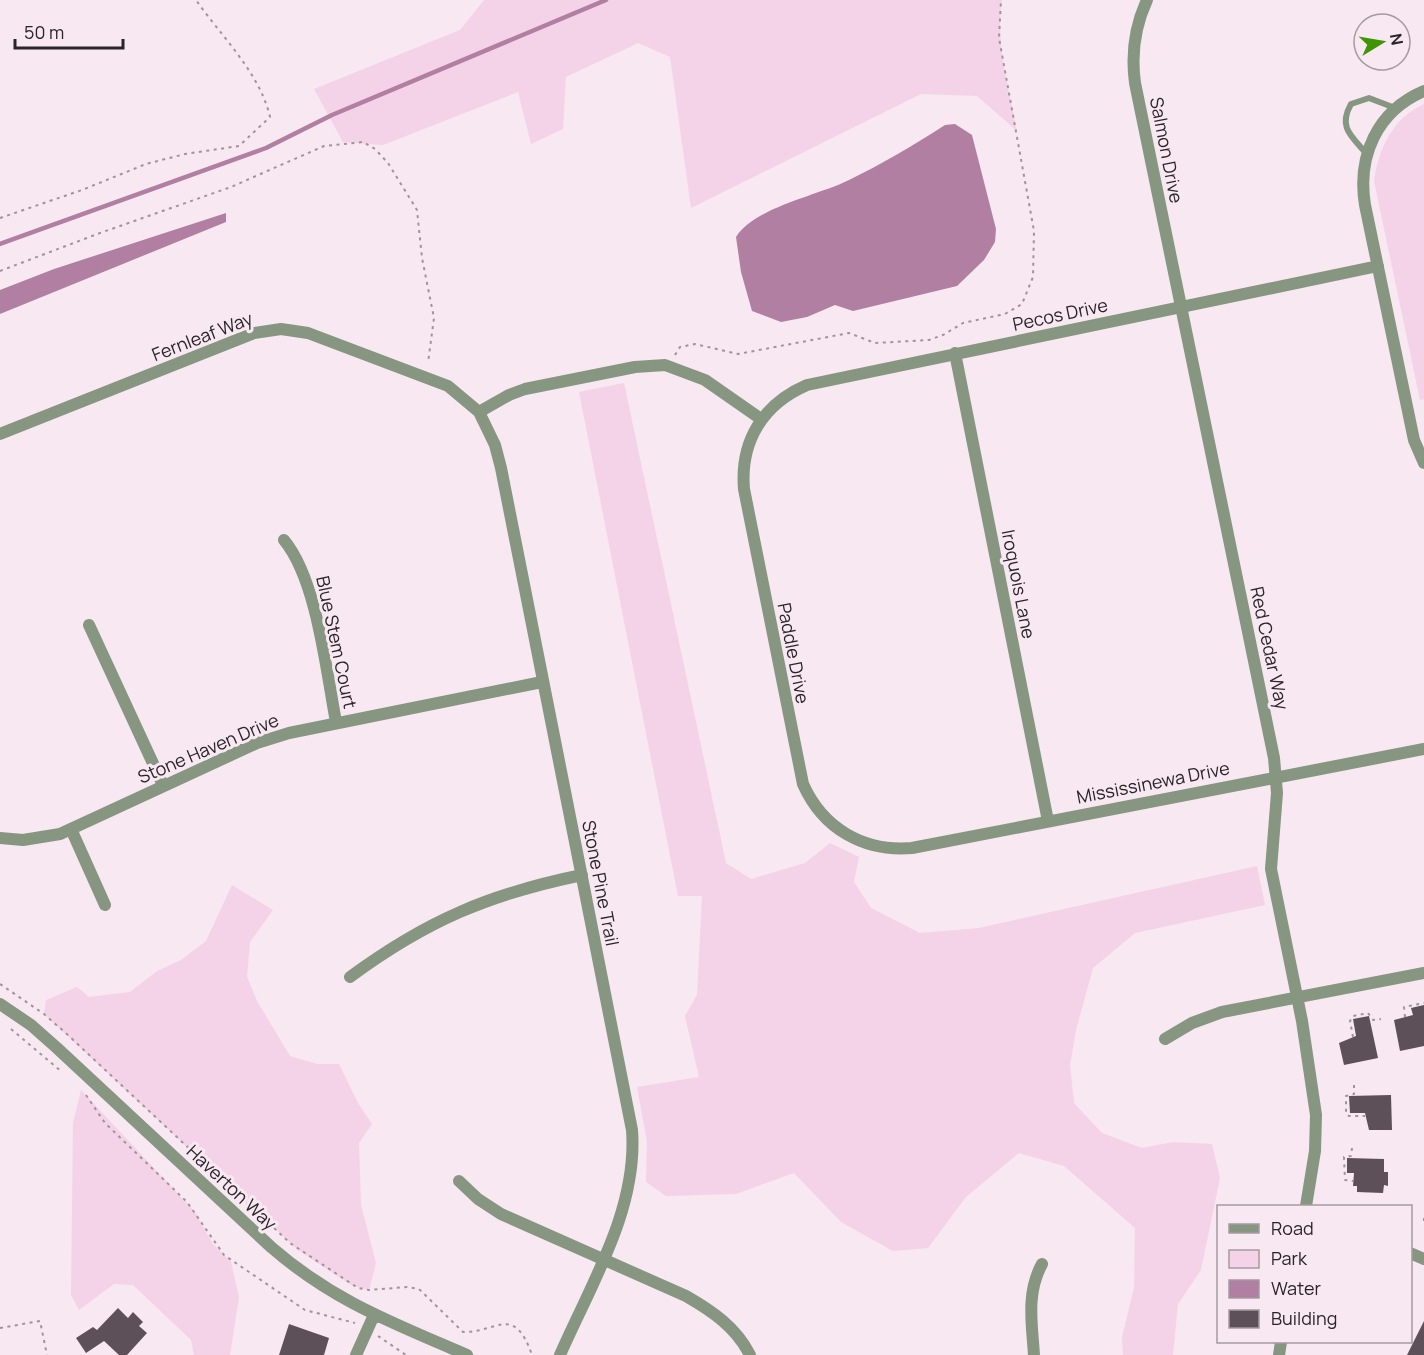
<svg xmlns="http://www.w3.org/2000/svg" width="1424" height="1355" viewBox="0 0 1424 1355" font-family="Manrope,sans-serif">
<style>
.green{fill:#f4d3e8}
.water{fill:#b17fa1}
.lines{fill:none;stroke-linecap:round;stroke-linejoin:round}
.stream{stroke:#b17fa1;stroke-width:4.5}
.building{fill:#5d5059}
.path{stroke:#9f949c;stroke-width:2;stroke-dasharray:3 4.5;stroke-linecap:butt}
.service{stroke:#869681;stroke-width:6}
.minor{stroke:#869681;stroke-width:12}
.labels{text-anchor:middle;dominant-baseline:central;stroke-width:6;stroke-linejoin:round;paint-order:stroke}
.street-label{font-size:18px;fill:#2a2428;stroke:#f7e8f2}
</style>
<rect width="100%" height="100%" fill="#f7e8f2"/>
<path class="green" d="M484,0H1002C995,44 1009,87 1017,131L977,96L921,94L691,208L670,57L638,43L566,77L563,129L531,144L518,92L383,145L343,142L314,89L460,30Z
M1424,104V399L1420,400L1374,181C1379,148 1392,119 1424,104Z
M624,383L726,863L751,879L805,863L830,843L859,857L854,882L871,908L920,933L979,928L1257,866L1265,905L1135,933L1093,968L1076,1030L1070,1065L1074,1103L1102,1133L1142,1148L1173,1142L1212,1144L1220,1178L1201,1270L1178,1304L1173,1355H1123L1122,1337L1134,1288L1135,1228L1064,1166L1019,1153L966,1197L928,1248L893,1251L841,1222L794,1173L736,1194L666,1196L646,1182L647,1142L637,1087L699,1077L685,1016L697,995L702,896H678L579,392Z
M232,885L273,910L250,942L247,977L257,1001L290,1056L317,1064H339L358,1103L372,1124L359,1143L361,1205L376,1263L369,1290L351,1285L298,1250L44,1014L46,1000L77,987L89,997L130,992L157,971L181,960L206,941Z
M81,1090L195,1212L213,1244L231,1262L239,1297L230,1355H194L191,1340L133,1285L114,1284L79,1310L71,1295L73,1123Z"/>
<path class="water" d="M955,124L972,135L996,229L995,242L984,260L957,286L853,311L835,305L807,317L781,322L752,311L741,272L736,237C755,207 817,196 849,180C882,164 914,145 945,125Z
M226,213V222L0,314V290L54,269Z"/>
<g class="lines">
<path class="stream" d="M0,244L266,148L332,115L606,0"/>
</g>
<path class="building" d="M1424,1005V1046L1400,1051L1394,1020L1413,1015L1411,1008Z
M1369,1016L1378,1058L1344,1065L1339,1043L1356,1036L1353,1019Z
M1391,1095L1392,1130H1369L1365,1113H1350L1349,1096Z
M1347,1158L1384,1159V1172H1388V1186L1384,1185L1383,1193L1357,1192V1186H1353L1354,1173H1347Z
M118,1308L128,1318L133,1312L143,1322L139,1326L147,1333L127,1355H119L104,1341L86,1353L76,1338L93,1327L97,1330Z
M1424,1321V1355H1407Z
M289,1324L329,1338L324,1355H279Z"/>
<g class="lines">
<path class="path" d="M0,218L82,190L146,164L185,154L239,146L270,117C260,73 221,36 196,0
M0,271L100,233L231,187L324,146L363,142L375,149L388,163L417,210L422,258L434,318L428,363
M675,355L680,347L695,344L738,354L849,333L875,343L929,340L943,335L963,323L1005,314L1022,304L1033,277L1034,231L999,38L1001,0
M0,984L44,1014L69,1036L290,1243L358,1288L369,1290L407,1287L419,1289L463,1332C496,1333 514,1303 532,1355
M1405,1017L1404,1007L1424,1003
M11,1029L62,1072
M1353,1037L1350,1021L1353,1016L1368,1013L1373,1020L1381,1019
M1354,1085V1094L1346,1096V1114L1349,1116H1365
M86,1095L105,1123L187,1202L224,1255L305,1310L355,1323
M1352,1148L1351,1156L1344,1157L1345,1180L1353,1181
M1424,1218V1222
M0,1328L40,1321L47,1355
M378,1336L406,1355"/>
<path class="service" d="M1366,153C1351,136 1338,127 1351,104L1369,98L1395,108"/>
<path class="minor" d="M1147,0C1135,26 1131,54 1135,83L1274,758L1277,793L1271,869L1302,1021L1316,1115L1315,1151L1306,1206
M1424,91C1377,111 1357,156 1365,205L1414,440L1424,463
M1378,266L807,385C763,404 740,441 744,489L803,784C823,829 864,852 912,848L1424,749
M955,353L1048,821
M479,412L509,395L525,389L635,367L665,365L705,380L761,419
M0,434L254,333L281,329L308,333L448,386L479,412L495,445L501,468L632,1130C638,1209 591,1284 560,1355
M284,540C317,580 326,670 336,722
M89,625L163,785
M71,829L105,905
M0,838L23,840L60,834L257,743L289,733L542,682
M350,977C426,921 489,894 582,875
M0,1004L31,1025L57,1048L271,1247C333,1301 393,1323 467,1355
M1165,1039L1192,1023L1222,1012L1424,973
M459,1181L478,1199L501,1214L686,1296C712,1311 736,1327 750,1355
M1410,1253L1424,1259
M356,1355L374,1315
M1034,1355C1032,1324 1026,1293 1042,1264
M1279,1355L1281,1342"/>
</g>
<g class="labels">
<g class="street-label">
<text transform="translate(1167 150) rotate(79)">Salmon Drive</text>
<text transform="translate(1060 314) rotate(-12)">Pecos Drive</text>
<text transform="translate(202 336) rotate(-21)">Fernleaf Way</text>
<text transform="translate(1019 584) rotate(79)">Iroquois Lane</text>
<text transform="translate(337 642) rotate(78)">Blue Stem Court</text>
<text transform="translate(1270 648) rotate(78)">Red Cedar Way</text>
<text transform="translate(794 653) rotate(79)">Paddle Drive</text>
<text transform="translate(208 748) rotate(-23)">Stone Haven Drive</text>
<text transform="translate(1153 782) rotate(-11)">Mississinewa Drive</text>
<text transform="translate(601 883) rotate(79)">Stone Pine Trail</text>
<text transform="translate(232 1187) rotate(43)">Haverton Way</text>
</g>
</g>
<rect x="1217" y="1205" width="195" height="138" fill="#f7e8f2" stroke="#a59aa1" stroke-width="1.5"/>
<rect x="1229" y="1224" width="30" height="9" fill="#869681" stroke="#a59aa1" stroke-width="1.5"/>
<text x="1271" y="1235" font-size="18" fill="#2a2428">Road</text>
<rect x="1229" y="1250" width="30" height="18" fill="#f4d3e8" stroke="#a59aa1" stroke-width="1.5"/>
<text x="1271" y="1265" font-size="18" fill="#2a2428">Park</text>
<rect x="1229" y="1280" width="30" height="18" fill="#b17fa1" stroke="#a59aa1" stroke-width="1.5"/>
<text x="1271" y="1295" font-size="18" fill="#2a2428">Water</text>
<rect x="1229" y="1310" width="30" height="18" fill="#5d5059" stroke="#a59aa1" stroke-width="1.5"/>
<text x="1271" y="1325" font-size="18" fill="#2a2428">Building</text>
<g transform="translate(1382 42) rotate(79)"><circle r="28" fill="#f7e8f2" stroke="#a59aa1" stroke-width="1.5"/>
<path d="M0-4.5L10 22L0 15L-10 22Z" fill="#409502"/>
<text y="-9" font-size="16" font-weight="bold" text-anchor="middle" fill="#2a2428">N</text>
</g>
<path d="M15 39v9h108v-9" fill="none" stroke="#2a2428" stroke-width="3"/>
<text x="24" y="39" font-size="18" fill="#2a2428" stroke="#f7e8f2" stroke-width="4.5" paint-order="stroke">50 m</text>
</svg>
